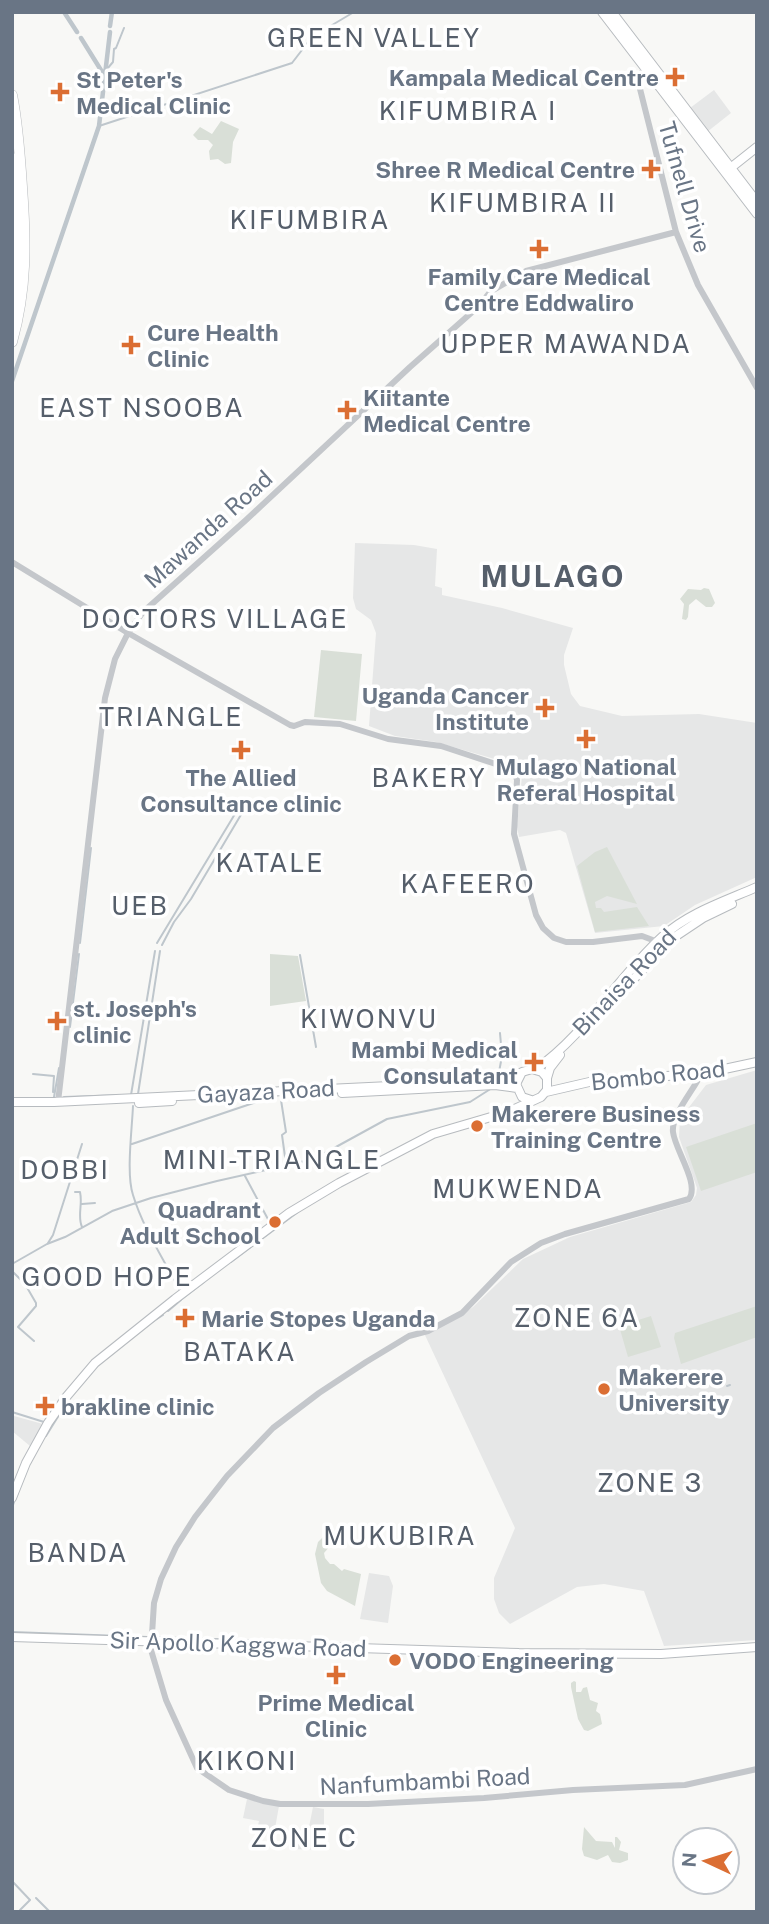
<svg xmlns="http://www.w3.org/2000/svg" width="769" height="1924" viewBox="0 0 769 1924" font-family="'Public Sans',sans-serif">
<style>
.built{fill:#e6e7e7}
.green{fill:#d9dfd7}
.lines{fill:none;stroke-linecap:round;stroke-linejoin:round}
.stream{stroke:#bec6cc;stroke-width:2}
.canal{stroke:#bec6cc;stroke-width:4.5}
.major-casing{stroke:#b7bbbf;stroke-width:10}
.highway-casing{stroke:#b7babd;stroke-width:11}
.minor{stroke:#c4c7cb;stroke-width:6}
.major{stroke:#fff;stroke-width:8}
.highway{stroke:#fff;stroke-width:10}
.poi-dot{fill:#db6e33;stroke:#fff;stroke-width:2.5}
.labels{text-anchor:middle;dominant-baseline:central;stroke-width:7;stroke-linejoin:round;paint-order:stroke}
.poi-label{font-size:23px;font-weight:bold;fill:#697585;stroke:#fff;text-anchor:start}
.street-label{font-size:23px;fill:#697585;stroke:#fff}
.quarter-label{font-size:26px;letter-spacing:2px;fill:#565f6b;stroke:#fff}
.district-label{font-size:30px;font-weight:bold;letter-spacing:2px;fill:#565f6b;stroke:#fff}
</style>
<rect width="100%" height="100%" fill="#f8f8f6"/>
<path class="built" d="M714,90L731,113L707,132L690,108Z
M355,543L414,545L437,549L435,586L442,588V595L502,608L573,628L564,655V665L571,694L580,706L622,716L699,714L757,723V877L695,905L664,926L595,933L566,833L560,830L519,837L517,826L522,776L519,770L512,764L436,742L395,736L369,726L376,633L371,620L356,609L353,598Z
M757,1070V1640L664,1646L644,1591L604,1584L577,1587L510,1624L499,1613L494,1599V1578L515,1528L424,1333L455,1319L473,1307L523,1259L570,1237L691,1202L696,1195L697,1188L679,1137L680,1119L706,1085Z
M14,1416L43,1424L30,1446L12,1431Z
M369,1573L389,1576L393,1586L388,1623L360,1619Z
M247,1799L279,1806L274,1834H256L259,1821L243,1818Z
M313,1807L324,1809V1850L290,1849L292,1836L307,1837Z"/>
<path class="green" d="M221,121L239,129L233,142L231,163L225,164L218,159L210,160L209,151L213,145L208,140H198L193,135L200,127L212,134Z
M704,588L709,589L715,603L712,607H706L696,599L689,605L688,617L686,620L682,619L684,604L680,599L688,589L701,590Z
M321,650L362,654L356,721L314,717Z
M607,847L637,904L607,896L595,902L596,908H601L604,912L637,907L649,926L595,932L577,866L595,852Z
M270,954L298,956L306,1001L270,1006Z
M757,1123V1172L701,1191L686,1147Z
M757,1306V1337L681,1364L674,1338L675,1333Z
M651,1316L661,1347L628,1357L619,1326Z
M323,1537L331,1545L324,1553L325,1558L330,1564H334L342,1571L344,1569L361,1574L355,1606L327,1591L321,1583L315,1554L318,1542Z
M574,1681L576,1682V1692H581L583,1688L587,1687L590,1700L598,1703L596,1711L600,1714L602,1724L588,1731L584,1730L578,1719L571,1687V1683Z
M584,1827L596,1841L612,1842L615,1848V1837H617L621,1842L619,1850L628,1853V1860L620,1863L612,1862L608,1855L597,1860L584,1856L582,1849Z"/>
<g class="lines">
<path class="stream" d="M107,69L113,62L114,49L116,48L124,28
M99,126L292,63L312,37L354,12
M80,943L91,848
M157,943L241,804
M162,945L174,922L191,899L242,813
M300,955L316,1047
M70,1027L79,954
M499,1072L502,1056L500,1033
M33,1074L54,1076L53,1092
M144,1094H138L160,951
M131,1095L155,951
M54,1097L59,1068
M64,1097L122,1095
M281,1100L286,1132L282,1135L286,1164
M133,1106C132,1130 126,1174 133,1195C143,1228 163,1258 179,1289
M132,1144L274,1096
M245,1176L270,1223
M75,1192H80C83,1205 77,1216 82,1227
M82,1204L95,1203
M48,1243L53,1235L82,1144
M231,1262L298,1212
M12,1264L47,1244L65,1237L112,1211L151,1198L217,1181L314,1159L387,1119L470,1102L492,1088
M12,1271L25,1284L36,1303V1306L18,1327L34,1341
M182,1299L204,1282
M168,1311L181,1300
M149,1324L163,1315
M727,1386L730,1385
M12,1412L44,1422
M46,1436L69,1399
M12,1508L14,1502
M12,1632L148,1637
M154,1637L272,1641
M12,1881L30,1900L20,1910
M36,1898L50,1912"/>
<path class="canal" d="M64,12L77,32
M110,26L112,12
M81,38L104,75
M12,381L99,126L110,32"/>
<g class="major-casing">
<path id="major" d="M602,12L757,214
M612,12L757,202
M728,170L757,147
M605,1008L676,936L703,918L732,904
M536,1069C586,1034 617,978 662,937C688,913 725,901 757,887
M547,1078L550,1068L560,1055
M546,1092L598,1080L701,1074L757,1062
M342,1093L495,1085L517,1088
M12,1102H54L494,1081L519,1075
M139,1103L172,1101
M12,1498L26,1463L48,1423L67,1396L95,1363L175,1299L289,1213L339,1183L433,1134L508,1112L541,1097L547,1090V1078L542,1072L532,1069L522,1072L516,1084L522,1097L531,1100
M12,1637L519,1653L661,1654L757,1647"/>
</g>
<g class="highway-casing">
<path id="highway" d="M12,95C18,125 20,156 22,187C26,241 27,288 12,342
M12,158C16,209 21,260 12,311"/>
</g>
<path class="minor" d="M648,66L637,77L676,232L698,285L757,388
M12,562L128,633L290,725L294,726L305,722L340,724L388,739L441,746L514,770L517,780L514,834L536,915L543,928L554,938L566,942H593L642,936L666,945
M701,1074C694,1090 671,1115 673,1132C675,1150 700,1184 689,1199L565,1234L541,1243L511,1262L462,1313L428,1331L409,1336L366,1362L319,1393L273,1428L227,1476L195,1517L176,1547L161,1579L154,1603L151,1650L166,1700L197,1768L229,1790L263,1801L280,1804H368L484,1798L573,1790L685,1785L757,1769
M58,1102L105,698L115,659L128,633L143,612L246,520L410,367L479,306L490,292L526,271L676,232"/>
<use href="#major" class="major"/>
<use href="#highway" class="highway"/>
</g>
<g class="poi-dot">
<path d="M671.5 66.5h7v7h7v7h-7v7h-7v-7h-7v-7h7z"/>
<path d="M56.5 81.5h7v7h7v7h-7v7h-7v-7h-7v-7h7z"/>
<path d="M647.5 158.5h7v7h7v7h-7v7h-7v-7h-7v-7h7z"/>
<path d="M535.5 238.5h7v7h7v7h-7v7h-7v-7h-7v-7h7z"/>
<path d="M127.5 334.5h7v7h7v7h-7v7h-7v-7h-7v-7h7z"/>
<path d="M343.5 399.5h7v7h7v7h-7v7h-7v-7h-7v-7h7z"/>
<path d="M541.5 697.5h7v7h7v7h-7v7h-7v-7h-7v-7h7z"/>
<path d="M582.5 728.5h7v7h7v7h-7v7h-7v-7h-7v-7h7z"/>
<path d="M237.5 739.5h7v7h7v7h-7v7h-7v-7h-7v-7h7z"/>
<path d="M53.5 1010.5h7v7h7v7h-7v7h-7v-7h-7v-7h7z"/>
<path d="M530.5 1051.5h7v7h7v7h-7v7h-7v-7h-7v-7h7z"/>
<circle cx="477" cy="1126" r="7"/>
<circle cx="275" cy="1222" r="7"/>
<path d="M181.5 1307.5h7v7h7v7h-7v7h-7v-7h-7v-7h7z"/>
<circle cx="604" cy="1389" r="7"/>
<path d="M41.5 1395.5h7v7h7v7h-7v7h-7v-7h-7v-7h7z"/>
<circle cx="395" cy="1660" r="7"/>
<path d="M332.5 1664.5h7v7h7v7h-7v7h-7v-7h-7v-7h7z"/>
</g>
<g class="labels">
<g class="poi-label">
<text x="659" y="77" text-anchor="end">Kampala Medical Centre</text>
<text x="76" y="79">St Peter's<tspan x="76" dy="26">Medical Clinic</tspan></text>
<text x="635" y="169" text-anchor="end">Shree R Medical Centre</text>
<text x="539" y="276" text-anchor="middle">Family Care Medical<tspan x="539" dy="26">Centre Eddwaliro</tspan></text>
<text x="147" y="332">Cure Health<tspan x="147" dy="26">Clinic</tspan></text>
<text x="363" y="397">Kiitante<tspan x="363" dy="26">Medical Centre</tspan></text>
<text x="529" y="695" text-anchor="end">Uganda Cancer<tspan x="529" dy="26">Institute</tspan></text>
<text x="586" y="766" text-anchor="middle">Mulago National<tspan x="586" dy="26">Referal Hospital</tspan></text>
<text x="241" y="777" text-anchor="middle">The Allied<tspan x="241" dy="26">Consultance clinic</tspan></text>
<text x="73" y="1008">st. Joseph's<tspan x="73" dy="26">clinic</tspan></text>
<text x="518" y="1049" text-anchor="end">Mambi Medical<tspan x="518" dy="26">Consulatant</tspan></text>
<text x="491" y="1113">Makerere Business<tspan x="491" dy="26">Training Centre</tspan></text>
<text x="261" y="1209" text-anchor="end">Quadrant<tspan x="261" dy="26">Adult School</tspan></text>
<text x="201" y="1318">Marie Stopes Uganda</text>
<text x="618" y="1376">Makerere<tspan x="618" dy="26">University</tspan></text>
<text x="61" y="1406">brakline clinic</text>
<text x="409" y="1660">VODO Engineering</text>
<text x="336" y="1702" text-anchor="middle">Prime Medical<tspan x="336" dy="26">Clinic</tspan></text>
</g>
<g class="street-label">
<text transform="translate(685 187) rotate(74)">Tufnell Drive</text>
<text transform="translate(208 529) rotate(-42)">Mawanda Road</text>
<text transform="translate(624 982) rotate(-46)">Binaisa Road</text>
<text transform="translate(658 1075) rotate(-6)">Bombo Road</text>
<text transform="translate(266 1091) rotate(-3)">Gayaza Road</text>
<text transform="translate(238 1644) rotate(2)">Sir Apollo Kaggwa Road</text>
<text transform="translate(425 1781) rotate(-3)">Nanfumbambi Road</text>
</g>
<g class="quarter-label">
<text x="374" y="37">GREEN VALLEY</text>
<text x="468" y="110">KIFUMBIRA I</text>
<text x="523" y="202">KIFUMBIRA II</text>
<text x="310" y="219">KIFUMBIRA</text>
<text x="566" y="343">UPPER MAWANDA</text>
<text x="142" y="407">EAST NSOOBA</text>
<text x="215" y="618">DOCTORS VILLAGE</text>
<text x="171" y="716">TRIANGLE</text>
<text x="429" y="777">BAKERY</text>
<text x="270" y="862">KATALE</text>
<text x="468" y="883">KAFEERO</text>
<text x="140" y="905">UEB</text>
<text x="369" y="1018">KIWONVU</text>
<text x="272" y="1159">MINI-TRIANGLE</text>
<text x="65" y="1169">DOBBI</text>
<text x="518" y="1188">MUKWENDA</text>
<text x="107" y="1276">GOOD HOPE</text>
<text x="577" y="1317">ZONE 6A</text>
<text x="240" y="1351">BATAKA</text>
<text x="650" y="1482">ZONE 3</text>
<text x="400" y="1535">MUKUBIRA</text>
<text x="78" y="1552">BANDA</text>
<text x="247" y="1760">KIKONI</text>
<text x="304" y="1837">ZONE C</text>
</g>
<g class="district-label">
<text x="553" y="576">MULAGO</text>
</g>
</g>
<rect width="769" height="1924" fill="none" stroke="#697585" stroke-width="28"/>
<g transform="translate(706 1861) rotate(274)"><circle r="33" fill="#ffffff" stroke="#c3c8ce" stroke-width="2"/>
<path d="M0-5L12 26L0 18L-12 26Z" fill="#db6e33"/>
<text y="-10" font-size="19" font-weight="bold" text-anchor="middle" fill="#697585">N</text>
</g>
</svg>
